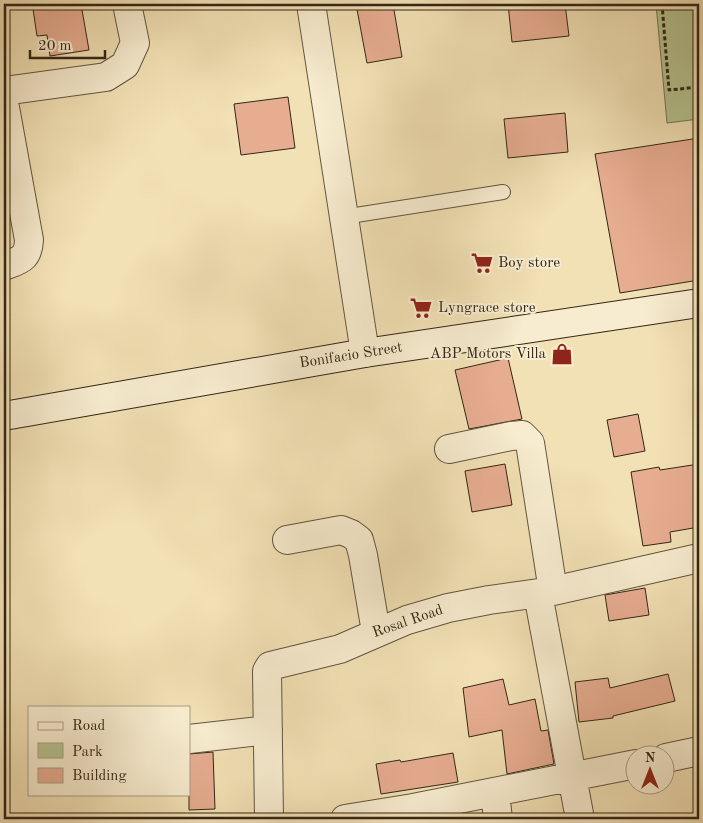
<svg xmlns="http://www.w3.org/2000/svg" width="703" height="823" viewBox="0 0 703 823" font-family="'Old Standard TT',serif">
<style>
.green{fill:#b6c491;stroke:#747554}
.building{fill:#e7ad91;stroke:#332617}
.lines{fill:none;stroke-linecap:round;stroke-linejoin:round}
.lane-casing{stroke:#63553e;stroke-width:16}
.street-casing{stroke:#63553e;stroke-width:30}
.secondary-casing{stroke:#332617;stroke-width:30}
.path{stroke:#332617;stroke-width:3;stroke-dasharray:4 2.5;stroke-linecap:butt}
.lane{stroke:#f7eccf;stroke-width:14}
.street{stroke:#f7eccf;stroke-width:28}
.secondary{stroke:#f7eccf;stroke-width:28}
.labels{text-anchor:middle;dominant-baseline:central;stroke-width:4;stroke-linejoin:round;paint-order:stroke}
.poi-label{font-size:15px;fill:#332617;stroke:#f7eccf;text-anchor:start}
.street-label{font-size:15px;fill:#332617;stroke:#f7eccf}
</style>
<rect width="100%" height="100%" fill="#f2e1b5"/>
<filter id="stains"><feTurbulence type="fractalNoise" baseFrequency=".004" numOctaves="4"/><feColorMatrix values="0 0 0 0 .2 0 0 0 0 .09 0 0 0 0 .02 0 0 0 .5 -.17"/></filter>
<radialGradient id="worn" r=".72"><stop offset=".6" stop-color="#630" stop-opacity="0"/><stop offset="1" stop-color="#630" stop-opacity=".3"/></radialGradient>
<path class="green" d="M656,4H699V119L667,123Z"/>
<path class="building" d="M44,4H81L89,50L50,56L47,35L37,36L33,9L45,7Z
M356,4H393L402,57L367,63Z
M508,4H565L569,36L512,42Z
M288,97L295,148L241,155L234,104Z
M565,113L568,152L508,158L504,119Z
M699,138V280L620,293L595,154Z
M508,358L522,419L469,429L455,370Z
M638,414L645,451L614,457L607,420Z
M505,464L512,505L472,512L465,471Z
M699,464V527L670,532L671,542L643,546L631,472L659,467L660,470Z
M645,588L649,615L609,621L605,595Z
M668,674L675,701L613,716V718L579,722L575,682L608,678L610,688Z
M503,679L509,705L535,699L541,731L548,730L554,764L507,774L502,730L469,737L463,688Z
M213,752L215,809L189,810V754Z
M453,753L458,782L381,794L376,764L400,760L401,762Z"/>
<g class="lines">
<g class="lane-casing">
<path id="lane" d="M343,217L503,192"/>
</g>
<g class="street-casing">
<path id="street" d="M311,4L365,353
M4,91L106,77L125,65L135,43L127,4
M4,102L29,240C28,259 20,260 4,266
M449,449L511,436L522,435L530,443L553,591
M287,540L341,530L351,534L359,540L363,555L376,632
M538,594L580,819
M189,739L268,730
M666,758L699,751
M495,792L498,819
M269,819L267,671L270,666L340,649L407,620L448,608L489,600L553,591L699,558
M345,819L413,808L636,764"/>
</g>
<g class="secondary-casing">
<path id="secondary" d="M4,416L365,353L699,303"/>
</g>
<path class="path" d="M662,4L669,90L699,87"/>
<use href="#lane" class="lane"/>
<use href="#street" class="street"/>
<use href="#secondary" class="secondary"/>
</g>
<defs>
<g id="supermarket-bare" transform="scale(1.725)"><path d="M-6-5.5h2.5l.6 2H6L4.5 2H-2.5L-4.4-4H-6ZM-1.5 3.2a1.3 1.3 0 1 0 .1 0ZM3 3.2a1.3 1.3 0 1 0 .1 0Z" fill="#8f2418" stroke="#f7eccf" stroke-width="2.5" paint-order="stroke"/></g>
<g id="shop-bare" transform="scale(1.725)"><path d="M-5-2.5h2.3a2.7 3.5 0 0 1 5.4 0H5L5.5 6h-11ZM-1.5-2.5h3a1.5 2.3 0 0 0-3 0Z" fill="#8f2418" stroke="#f7eccf" stroke-width="2.5" paint-order="stroke"/></g>
</defs>
<g fill-rule="evenodd">
<use href="#supermarket-bare" x="482" y="263"/>
<use href="#supermarket-bare" x="421" y="308"/>
<use href="#shop-bare" x="562" y="354"/>
</g>
<g class="labels">
<g class="poi-label">
<text x="498" y="263">Boy store</text>
<text x="438" y="308">Lyngrace store</text>
<text x="546" y="354" text-anchor="end">ABP Motors Villa</text>
</g>
<g class="street-label">
<text transform="translate(351 356) rotate(-9)">Bonifacio Street</text>
<text transform="translate(408 622) rotate(-19)">Rosal Road</text>
</g>
</g>
<rect width="703" height="823" fill="none" stroke="#f2e1b5" stroke-width="20"/>
<rect x="5" y="5" width="693" height="813" fill="none" stroke="#332617" stroke-width="2.5"/>
<rect x="10" y="10" width="683" height="803" fill="none" stroke="#332617"/>
<rect x="28" y="706" width="162" height="90" fill="#f7eccf" stroke="#a99d85"/>
<rect x="38" y="722" width="25" height="8" fill="#f7eccf" stroke="#a99d85"/>
<text x="72" y="730" font-size="15" fill="#332617">Road</text>
<rect x="38" y="743" width="25" height="15" fill="#b6c491" stroke="#a99d85"/>
<text x="72" y="756" font-size="15" fill="#332617">Park</text>
<rect x="38" y="768" width="25" height="15" fill="#e7ad91" stroke="#a99d85"/>
<text x="72" y="780" font-size="15" fill="#332617">Building</text>
<g transform="translate(650 770)"><circle r="24" fill="#f7eccf" stroke="#a99d85"/>
<path d="M0-4L9 19L0 12L-9 19Z" fill="#8f2418"/>
<text y="-8" font-size="14" font-weight="bold" text-anchor="middle" fill="#332617">N</text>
</g>
<path d="M30 50v8h75v-8" fill="none" stroke="#332617" stroke-width="2.5"/>
<text x="38" y="50" font-size="15" fill="#332617" stroke="#f7eccf" stroke-width="4" paint-order="stroke">20 m</text>
<rect width="100%" height="100%" filter="url(#stains)"/>
<rect width="100%" height="100%" fill="url(#worn)"/>
</svg>
